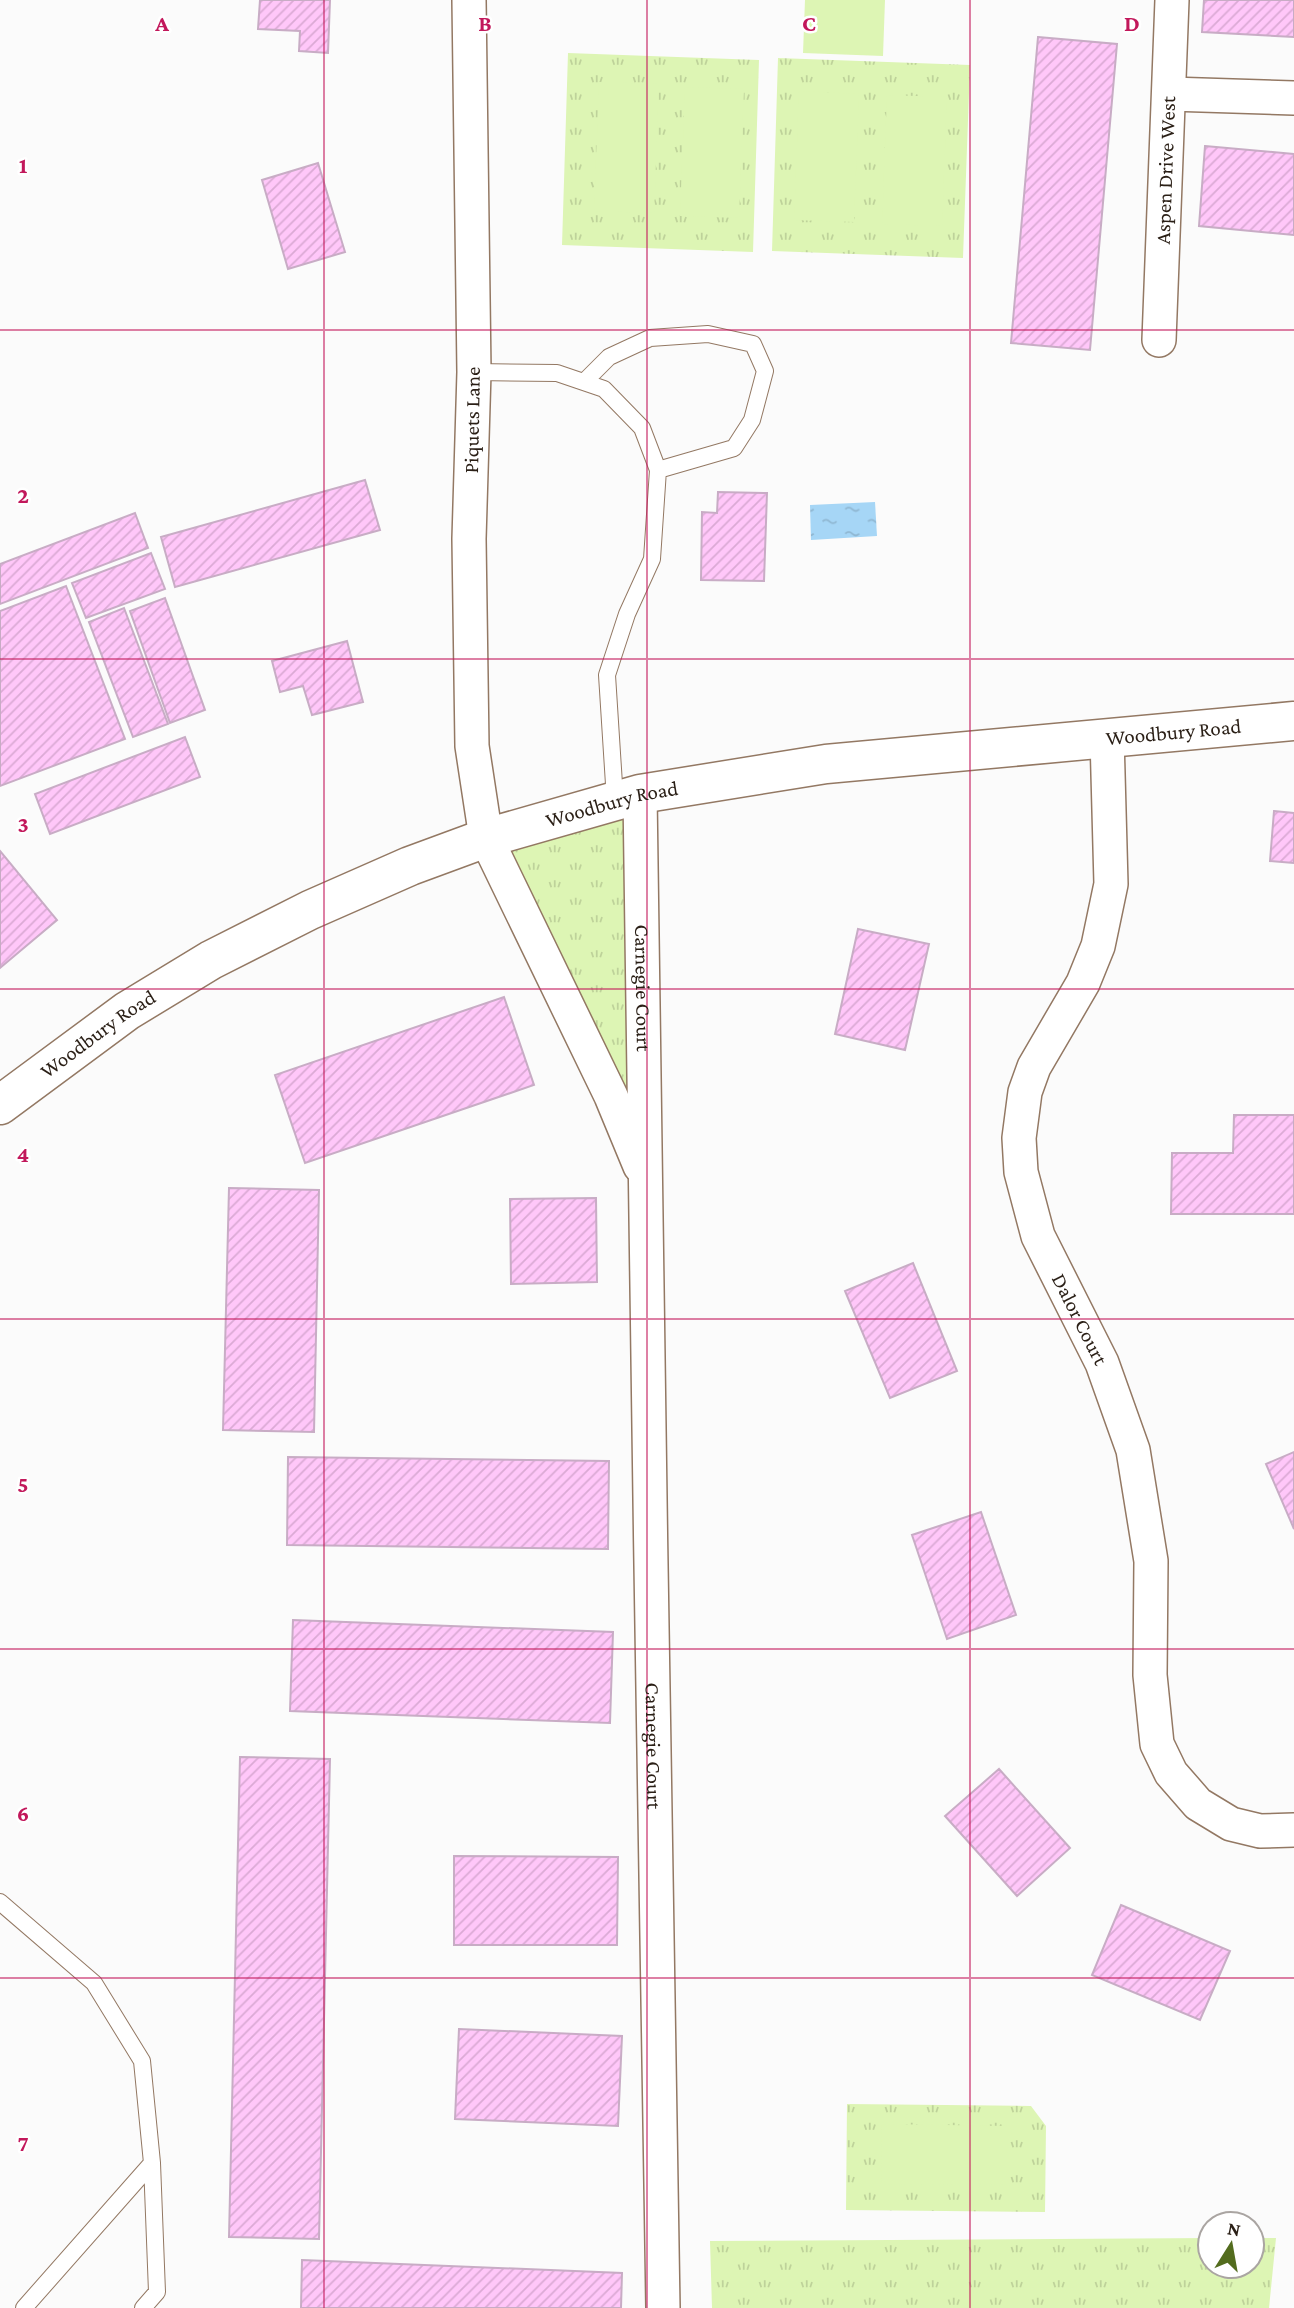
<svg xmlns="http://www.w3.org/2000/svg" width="1294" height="2308" viewBox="0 0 1294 2308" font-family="'Crimson Pro',serif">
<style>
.grass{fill:url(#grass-tufts)}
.garden{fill:#ddf5b4}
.water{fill:url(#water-ripples)}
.building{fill:url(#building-hatch);stroke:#c8acc5;stroke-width:2}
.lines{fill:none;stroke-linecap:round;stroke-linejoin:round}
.service-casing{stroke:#937863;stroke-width:18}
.minor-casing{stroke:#937863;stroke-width:36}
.secondary-casing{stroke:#937863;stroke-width:41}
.service{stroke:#fff;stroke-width:16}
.minor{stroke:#fff;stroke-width:33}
.secondary{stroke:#fff;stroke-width:38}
.grid{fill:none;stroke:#c2185b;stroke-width:2;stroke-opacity:0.55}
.labels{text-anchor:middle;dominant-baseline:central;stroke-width:5;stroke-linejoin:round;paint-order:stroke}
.street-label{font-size:21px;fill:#2a1f16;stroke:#fff}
.grid-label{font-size:23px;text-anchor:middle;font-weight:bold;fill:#c2185b;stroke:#fff;stroke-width:5;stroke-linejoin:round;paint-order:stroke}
</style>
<defs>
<pattern id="grass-tufts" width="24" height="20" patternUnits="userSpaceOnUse" patternTransform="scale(1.75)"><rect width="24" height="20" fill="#ddf5b4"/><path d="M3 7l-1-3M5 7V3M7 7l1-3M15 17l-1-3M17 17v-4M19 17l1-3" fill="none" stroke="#bed29a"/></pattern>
<pattern id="water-ripples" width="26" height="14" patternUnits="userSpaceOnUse" patternTransform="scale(1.75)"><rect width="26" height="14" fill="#a6d6f6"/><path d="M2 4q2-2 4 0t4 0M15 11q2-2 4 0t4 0" fill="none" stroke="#8fb7d2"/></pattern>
<pattern id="building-hatch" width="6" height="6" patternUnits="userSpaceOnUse" patternTransform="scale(1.75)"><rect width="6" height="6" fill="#ffc7f9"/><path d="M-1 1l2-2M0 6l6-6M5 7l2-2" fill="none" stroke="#dbaad5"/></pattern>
</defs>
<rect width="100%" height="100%" fill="#fbfbfb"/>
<path class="grass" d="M568,53L759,60L753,252L562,245Z
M778,58L970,65L963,258L772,251Z
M637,799L644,1164L492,840Z
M847,2104L1031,2106L1046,2126L1045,2212L846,2210Z
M1210,2238V2266H1252V2238H1276L1269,2308H712L710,2241Z"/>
<path class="garden" d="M805,0H885L883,56L803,53Z
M599,82L659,84L654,213L594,211Z
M685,87L744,89L739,218L680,216Z
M799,91L859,94L854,222L794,220Z
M887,95L947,97L942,226L882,224Z
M882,2124L1010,2126V2185L881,2184Z"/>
<path class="water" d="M875,502L877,536L811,540L810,505Z"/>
<path class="building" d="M260,0H330L328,53L299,51L300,31L258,29Z
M1204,0H1294V37L1202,32Z
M1038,37L1117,44L1090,350L1011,343Z
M1205,146L1294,154V235L1199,226Z
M318,163L345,252L288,269L262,180Z
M365,480L380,530L175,587L161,537Z
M718,492L767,493L764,581L701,580L702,512L717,513Z
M135,513L148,548L0,604V564Z
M151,553L165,589L86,618L72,583Z
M66,586L125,739L0,786V611Z
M165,598L205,710L170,723L130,611Z
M124,608L168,724L133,737L89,622Z
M347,641L363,702L312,715L303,686L280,692L272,661Z
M185,737L200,777L50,834L35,794Z
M1274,811L1294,813V863L1270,861Z
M0,851L57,920L0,968Z
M858,929L929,944L905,1050L835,1034Z
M504,997L534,1085L305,1163L275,1075Z
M1234,1115H1294V1214H1171L1172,1153H1233Z
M229,1188L319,1190L314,1432L223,1430Z
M596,1198L597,1282L511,1284L510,1199Z
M913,1263L957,1371L890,1398L845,1291Z
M1294,1452V1529L1266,1464Z
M288,1457L609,1461L608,1549L287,1545Z
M981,1512L1016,1615L947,1639L912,1535Z
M293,1620L613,1632L610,1723L290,1711Z
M240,1757L330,1759L319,2239L229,2237Z
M999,1769L1070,1848L1017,1896L945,1816Z
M454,1856L618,1857L617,1945H454Z
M1121,1905L1230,1951L1200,2020L1092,1975Z
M459,2029L622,2036L618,2126L455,2119Z
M302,2260L622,2273L621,2308H301Z"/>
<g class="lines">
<g class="service-casing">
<path id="service" d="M474,372L557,373L604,389L642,428L658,470L652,559L627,614L607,675L615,800
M584,382L609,357L650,338L708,334L753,344L765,371L752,420L734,448L658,470
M0,1902L94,1983L142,2061L152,2163L157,2292L143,2308
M24,2308L152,2163"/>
</g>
<g class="minor-casing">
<g id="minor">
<path d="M469,0L474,372L469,539L472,746L486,838L611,1096L640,1166"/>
<path d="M1170,94L1294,98"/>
<path id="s1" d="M1159,340L1172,0"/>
<path id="s2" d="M1107,737L1111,884L1098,946L1083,983L1034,1067L1025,1092L1019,1138L1021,1172L1038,1236L1102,1363L1133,1450L1151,1561L1150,1675L1157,1744L1171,1773L1198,1804L1231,1824L1260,1831L1294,1830"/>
<path id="s3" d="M640,794C648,1299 653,1803 663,2308"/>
</g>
</g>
<g class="secondary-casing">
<g id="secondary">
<path id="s4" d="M0,1105L127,1011L211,960L310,910L410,866L486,838L640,794L826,764L1294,721"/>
</g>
</g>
<use href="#service" class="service"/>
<use href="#minor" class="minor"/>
<use href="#secondary" class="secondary"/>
</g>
<path class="grid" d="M324,0V2308M647,0V2308M970,0V2308M0,330H1294M0,659H1294M0,989H1294M0,1319H1294M0,1649H1294M0,1978H1294"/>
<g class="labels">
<g class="street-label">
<text stroke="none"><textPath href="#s1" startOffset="170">Aspen Drive West</textPath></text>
<text transform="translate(472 420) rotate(-89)">Piquets Lane</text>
<text stroke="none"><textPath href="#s4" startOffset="1255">Woodbury Road</textPath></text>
<text stroke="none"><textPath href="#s4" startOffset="688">Woodbury Road</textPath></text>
<text stroke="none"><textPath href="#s3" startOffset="194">Carnegie Court</textPath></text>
<text stroke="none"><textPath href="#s4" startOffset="121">Woodbury Road</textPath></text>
<text stroke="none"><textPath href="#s2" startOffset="614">Dalor Court</textPath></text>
<text stroke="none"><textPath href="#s3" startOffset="952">Carnegie Court</textPath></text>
</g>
</g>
<g class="grid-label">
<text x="162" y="31">A</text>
<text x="485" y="31">B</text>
<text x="809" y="31">C</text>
<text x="1132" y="31">D</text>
<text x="23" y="173">1</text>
<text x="23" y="503">2</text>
<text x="23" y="832">3</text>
<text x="23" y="1162">4</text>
<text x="23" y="1492">5</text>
<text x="23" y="1821">6</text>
<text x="23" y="2151">7</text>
</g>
<g transform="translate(1231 2245) rotate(11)"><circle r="33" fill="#ffffff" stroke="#aaa5a2" stroke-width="2"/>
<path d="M0-5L12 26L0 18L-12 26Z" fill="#536c1e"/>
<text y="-10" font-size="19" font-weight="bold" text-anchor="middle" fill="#2a1f16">N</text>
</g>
</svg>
